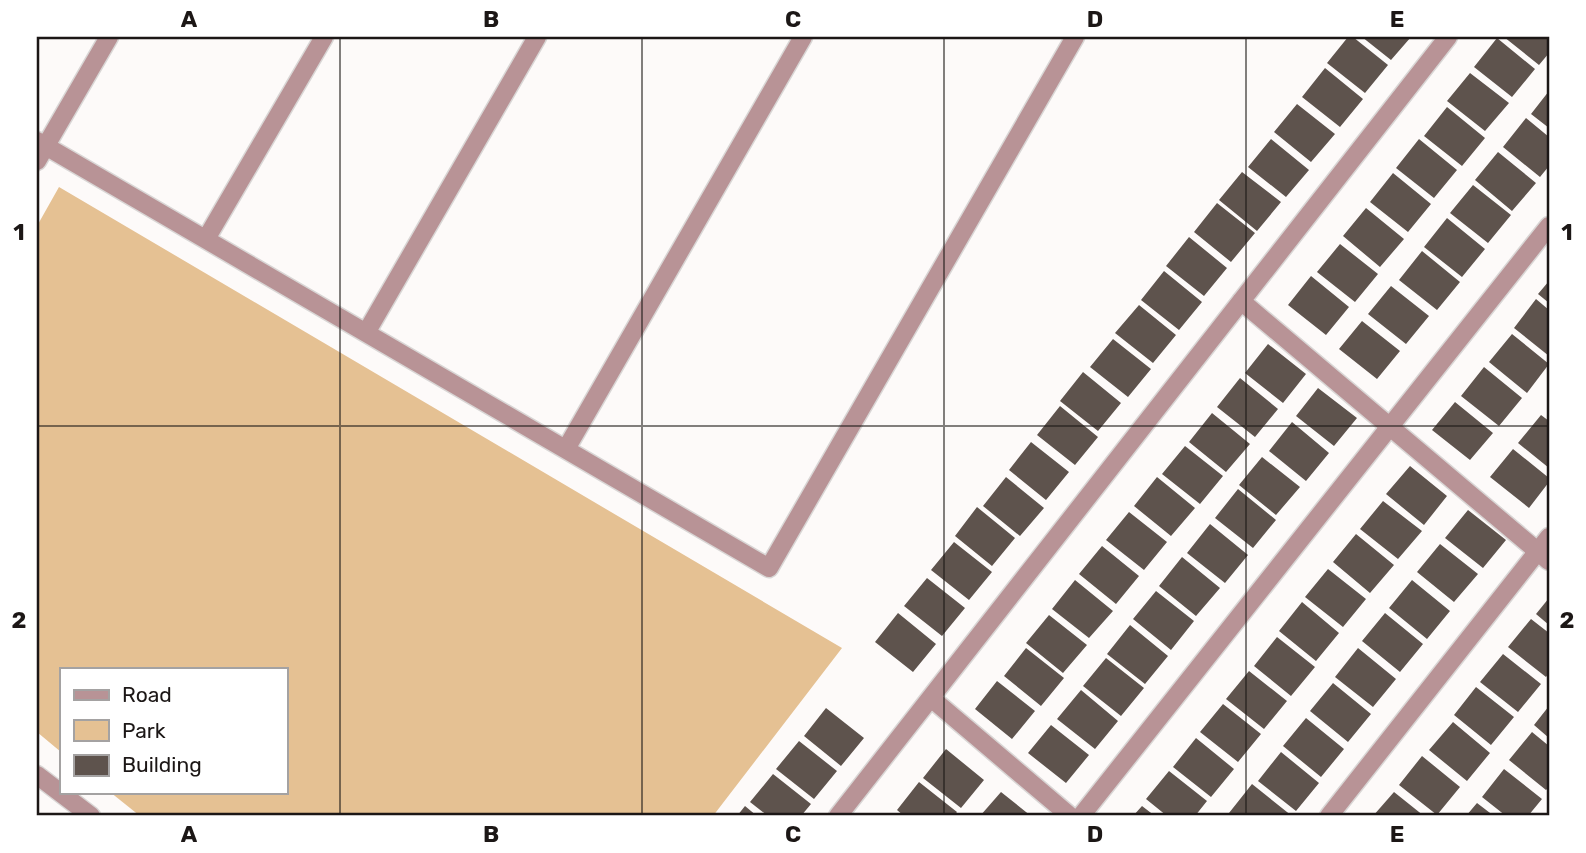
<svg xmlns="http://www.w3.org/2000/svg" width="1586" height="853" viewBox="0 0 1586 853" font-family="Rubik,sans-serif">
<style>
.green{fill:#e5c193}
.building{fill:#5e534d}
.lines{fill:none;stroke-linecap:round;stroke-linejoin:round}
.minor-casing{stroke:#d9d6d5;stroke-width:21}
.minor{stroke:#b89396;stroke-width:18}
.grid{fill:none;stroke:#1c1716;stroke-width:2;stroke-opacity:0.55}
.neatline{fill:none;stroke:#1c1716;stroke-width:2.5}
.grid-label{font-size:23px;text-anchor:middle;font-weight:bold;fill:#1c1716}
</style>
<rect width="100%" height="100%" fill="#fdfaf9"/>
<path class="green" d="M59,187L842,648L713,816H140L110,792H285V669H61V752L37,732V226Z"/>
<path class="building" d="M1348,37H1353L1388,65L1365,93L1327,63Z
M1362,37H1411L1391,60Z
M1504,37H1549V53L1539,65Z
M1497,38L1535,69L1512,97L1474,67Z
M1325,68L1363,99L1340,127L1302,97Z
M1470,73L1509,103L1485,131L1447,101Z
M1549,91V128L1531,114Z
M1297,104L1335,134L1311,162L1274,132Z
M1447,107L1485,138L1462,166L1424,136Z
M1526,118L1549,137V166L1540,177L1503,147Z
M1271,139L1309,170L1286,197L1248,167Z
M1419,139L1457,170L1434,198L1396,168Z
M1498,152L1536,183L1512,211L1475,180Z
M1242,172L1281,202L1257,231L1219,200Z
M1393,173L1431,204L1408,232L1370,202Z
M1473,185L1511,215L1488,243L1450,213Z
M1217,203L1255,233L1231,262L1194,232Z
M1366,208L1404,239L1380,267L1343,236Z
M1447,218L1485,249L1462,277L1424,247Z
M1189,237L1227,268L1204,296L1166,266Z
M1340,244L1378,274L1355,302L1317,272Z
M1422,251L1460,282L1437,310L1399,280Z
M1164,271L1202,302L1179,330L1141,300Z
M1311,276L1349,307L1326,335L1288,305Z
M1549,281V303L1538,294Z
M1391,286L1429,316L1406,344L1368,314Z
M1536,299L1549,310V356L1514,328Z
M1139,305L1176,335L1153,363L1115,333Z
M1362,321L1400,351L1377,379L1339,349Z
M1512,334L1549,364L1527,393L1489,362Z
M1113,339L1151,369L1128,397L1090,367Z
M1268,344L1306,374L1283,403L1245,373Z
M1484,367L1522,398L1499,426L1461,396Z
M1083,372L1121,403L1098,431L1060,401Z
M1240,378L1278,409L1255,437L1217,407Z
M1318,388L1357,418L1334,446L1296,416Z
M1455,402L1493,433L1470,460L1432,430Z
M1060,406L1098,437L1075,465L1037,435Z
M1212,413L1250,444L1226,472L1189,442Z
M1541,415L1549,421V468L1518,443Z
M1292,422L1329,453L1306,481L1269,451Z
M1031,442L1069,472L1046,500L1009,470Z
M1185,446L1223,476L1200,504L1162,474Z
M1513,449L1549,478V482L1529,508L1490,477Z
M1262,457L1300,487L1276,515L1239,485Z
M1410,466L1447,496L1424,525L1386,494Z
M1006,477L1044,508L1020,536L983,506Z
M1157,477L1195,508L1171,536L1134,506Z
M1238,489L1276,520L1253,548L1215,518Z
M1383,501L1422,531L1398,559L1360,529Z
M977,507L1015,538L992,566L955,536Z
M1468,510L1506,540L1483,568L1445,538Z
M1129,512L1167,542L1144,570L1106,540Z
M1210,524L1248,555L1225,583L1187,553Z
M1356,534L1394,565L1370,593L1333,562Z
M954,542L992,572L969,600L931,570Z
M1440,544L1478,574L1454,602L1417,572Z
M1102,546L1139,576L1116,604L1079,574Z
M1182,557L1220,588L1196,616L1159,586Z
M1328,569L1366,599L1343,627L1305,597Z
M927,578L965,608L942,636L904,606Z
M1075,580L1113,611L1089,638L1052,609Z
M1412,580L1450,611L1427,639L1389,608Z
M1156,591L1194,621L1171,650L1133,619Z
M1549,598V625L1536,614Z
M1302,602L1339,633L1316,661L1279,631Z
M898,613L936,644L913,672L875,642Z
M1385,613L1423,644L1400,672L1362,641Z
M1049,615L1087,645L1063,673L1026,643Z
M1531,619L1549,633V673L1546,677L1508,647Z
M1130,625L1168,656L1145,684L1107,654Z
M1277,637L1315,667L1291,696L1254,666Z
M1026,648L1064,678L1041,706L1004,676Z
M1358,648L1396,679L1373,707L1335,677Z
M1503,654L1541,684L1518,712L1480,682Z
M1106,658L1144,688L1121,716L1083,686Z
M1249,671L1287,701L1264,729L1226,699Z
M997,681L1035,711L1012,739L975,709Z
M1333,683L1371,714L1348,742L1310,711Z
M1476,687L1514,717L1491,745L1454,715Z
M1081,690L1118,721L1095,749L1057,719Z
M1223,704L1261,734L1238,762L1200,732Z
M1549,706V738L1534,725Z
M826,708L864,738L841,766L804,736Z
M1306,718L1344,749L1321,777L1283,746Z
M1453,722L1490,753L1467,781L1429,750Z
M1051,725L1089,755L1066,783L1028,753Z
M1532,732L1549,746V787L1546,790L1509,760Z
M1196,738L1234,769L1211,797L1173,767Z
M799,741L837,771L814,799L776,769Z
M946,749L984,780L961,808L923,778Z
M1281,752L1319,783L1296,811L1258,781Z
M1422,756L1460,787L1437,815L1399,785Z
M1504,769L1542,799L1528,816H1506L1482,797Z
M1169,771L1207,801L1195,816H1167L1146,799Z
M773,774L811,804L801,816H768L750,802Z
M919,782L957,812L954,816H904L897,810Z
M1252,784L1292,816H1233L1229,813Z
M1001,792L1031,816H980Z
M1394,792L1424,816H1373Z
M1477,803L1494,816H1466Z
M745,806L757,816H737Z
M1142,806L1155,816H1133Z"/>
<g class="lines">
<g class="minor-casing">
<path id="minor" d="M37,141L769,568L1075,37
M37,161L109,37
M206,239L324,37
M1241,301L1549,561
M366,333L537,37
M566,449L803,37
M931,698L1070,816
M37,775L91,816
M838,816L1448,37
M1081,816L1549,226
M1329,816L1549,537"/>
</g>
<use href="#minor" class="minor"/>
</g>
<path class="grid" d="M340,37V816M642,37V816M944,37V816M1246,37V816M37,426H1549"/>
<rect width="1586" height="853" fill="none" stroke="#ffffff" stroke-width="77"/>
<rect x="60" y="668" width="228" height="126" fill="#ffffff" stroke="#a4a2a2" stroke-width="2"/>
<rect x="74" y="690" width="35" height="10" fill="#b89396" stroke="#a4a2a2" stroke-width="2"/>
<text x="122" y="702" font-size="21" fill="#1c1716">Road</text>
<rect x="74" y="720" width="35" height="21" fill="#e5c193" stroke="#a4a2a2" stroke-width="2"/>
<text x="122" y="738" font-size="21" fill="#1c1716">Park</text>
<rect x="74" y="755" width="35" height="21" fill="#5e534d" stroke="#a4a2a2" stroke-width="2"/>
<text x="122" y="772" font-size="21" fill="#1c1716">Building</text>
<rect x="38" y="38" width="1510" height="776" class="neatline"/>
<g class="grid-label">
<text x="189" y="27">A</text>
<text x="491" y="27">B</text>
<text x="793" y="27">C</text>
<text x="1095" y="27">D</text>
<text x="1397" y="27">E</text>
<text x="19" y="240">1</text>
<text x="1567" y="240">1</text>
<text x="19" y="628">2</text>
<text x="1567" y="628">2</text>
<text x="189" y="842">A</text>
<text x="491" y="842">B</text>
<text x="793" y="842">C</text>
<text x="1095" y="842">D</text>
<text x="1397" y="842">E</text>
</g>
</svg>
